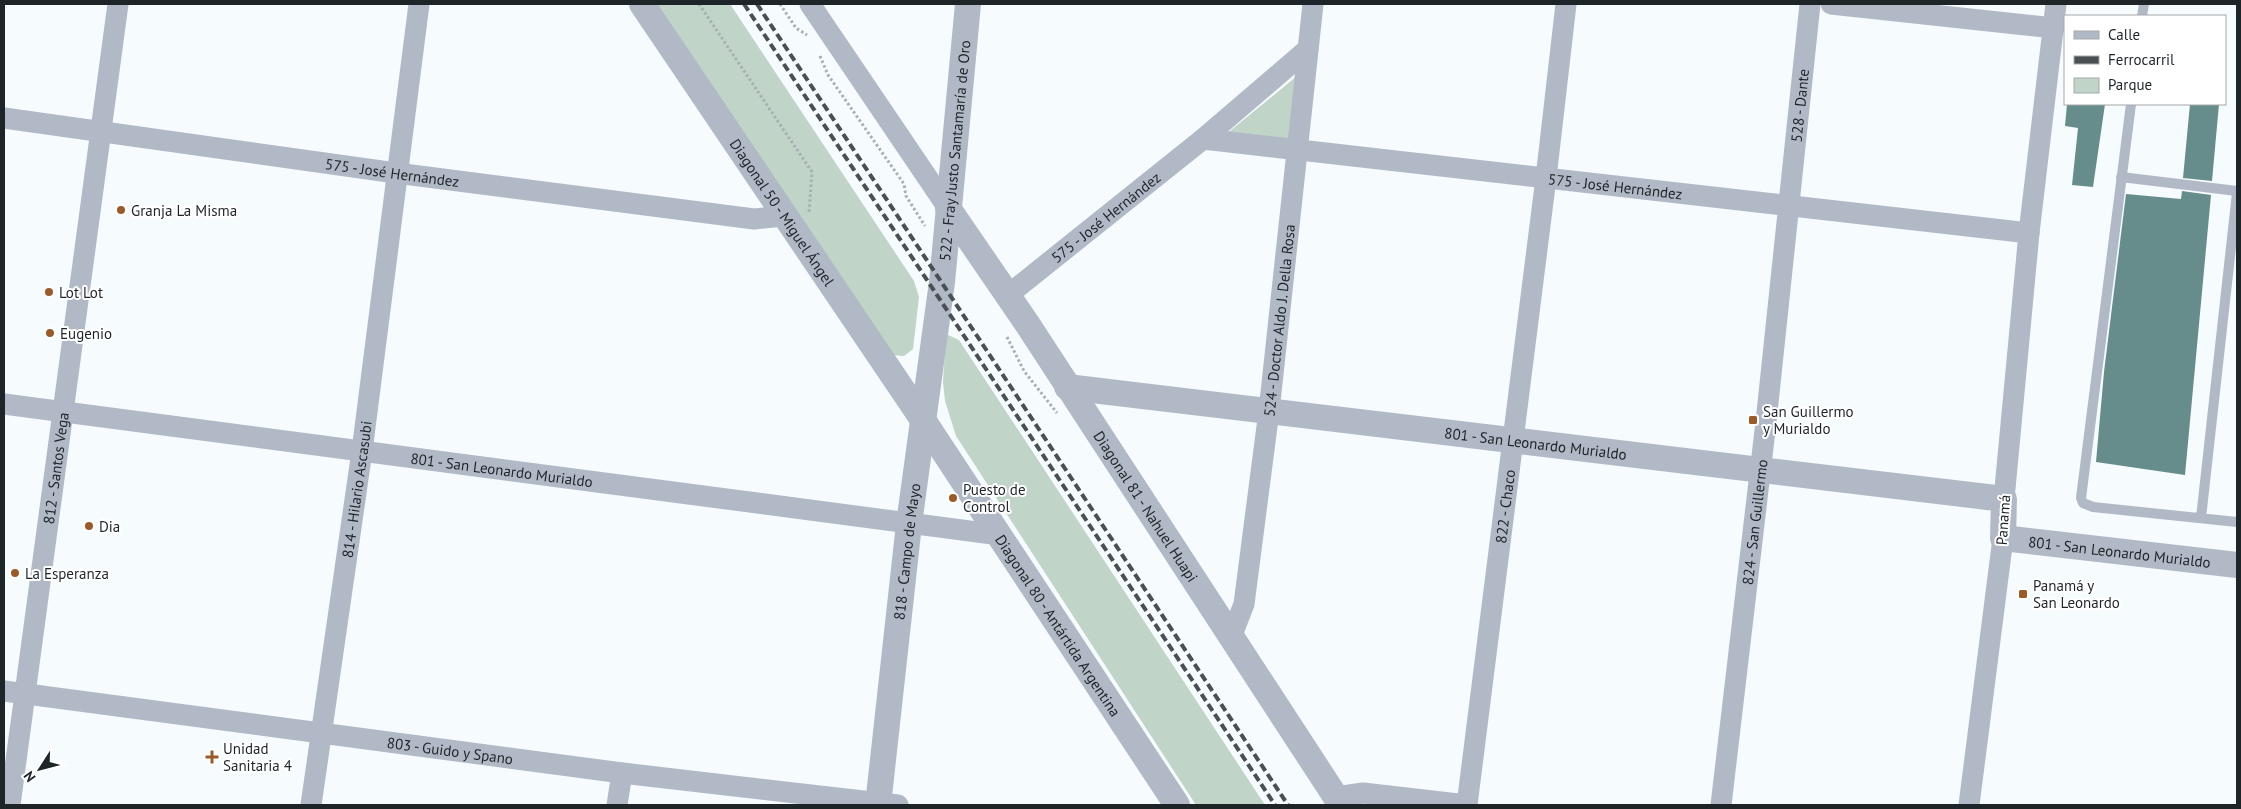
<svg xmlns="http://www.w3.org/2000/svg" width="2241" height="809" viewBox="0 0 2241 809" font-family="'PT Sans',sans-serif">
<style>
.green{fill:#c0d4c7}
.building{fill:#668d8b}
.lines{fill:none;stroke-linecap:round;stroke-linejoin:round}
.path{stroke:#a9b0b2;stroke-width:3;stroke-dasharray:2.5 2.5;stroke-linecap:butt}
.service{stroke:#b2b9c6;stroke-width:10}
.minor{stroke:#b2b9c6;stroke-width:21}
.tertiary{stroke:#b2b9c6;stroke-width:26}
.rail{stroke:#495054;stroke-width:4;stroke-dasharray:8 4;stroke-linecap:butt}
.poi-dot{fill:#9d5a29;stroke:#fff;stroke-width:2}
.labels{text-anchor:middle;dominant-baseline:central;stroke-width:4;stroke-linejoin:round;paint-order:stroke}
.street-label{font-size:15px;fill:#1d2529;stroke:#fff}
.poi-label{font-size:15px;fill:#1d2529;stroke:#fff;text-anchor:start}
</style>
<rect width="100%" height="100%" fill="#f6fbfd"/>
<path class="green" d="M656,4H730L914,281L919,297L913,349L904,356L892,355Z
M1297,76L1291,142L1225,135Z
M946,334L959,340L1265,805H1196L956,436L945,401L943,382Z"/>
<path class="building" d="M2067,104H2105L2093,187L2072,185L2078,128L2065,126Z
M2190,104H2219L2212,181L2183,178Z
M2182,191L2211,195L2185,475L2096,462L2104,372L2126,194L2181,199Z"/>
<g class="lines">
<path class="path" d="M699,4L812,172L809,213
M780,4L796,28L807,35
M820,56L828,75L904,184L906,196L925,226
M1007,337L1024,371L1057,413"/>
<path class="service" d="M2142,16L2144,4
M2131,104L2081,498L2083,503L2093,507L2237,522
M2121,177L2237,191
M2201,518L2237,193"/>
<g class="minor">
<path d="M810,4L948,208"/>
<path d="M1831,4L2054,28"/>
<path id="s1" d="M4,118L396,173L754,219L783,216"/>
<path id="s2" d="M1203,139L2029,233"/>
<path id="s3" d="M1008,295L1203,139L1308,49"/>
<path id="s4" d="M4,404L1000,535"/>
<path d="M2004,499L2029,233L2056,4"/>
<path id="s5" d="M1232,635L1244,604L1269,411L1313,4"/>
<path id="s6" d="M4,691L622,773L898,805"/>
<path d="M1336,797L1363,793L1467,805"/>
<path id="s7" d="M10,805L118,4"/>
<path id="s8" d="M311,805L362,451L419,4"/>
<path d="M617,805L622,773"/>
<path id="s9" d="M1467,805L1546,178L1566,4"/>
<path id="s10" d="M1721,805L1766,422L1810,4"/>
<path d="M1969,805L2003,538"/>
</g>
<g class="tertiary">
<path id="s11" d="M642,4L923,420L1177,805"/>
<path id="s12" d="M948,208L1028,325L1341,805"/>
<path id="s13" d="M1067,387L2004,499L2003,538L2237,565"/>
<path id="s14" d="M878,805L909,524L942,282L968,4"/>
</g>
<path class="rail" d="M744,4L1275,805
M757,4L1288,805"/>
</g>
<g class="poi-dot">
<circle cx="121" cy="210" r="5"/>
<circle cx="49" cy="292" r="5"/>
<circle cx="50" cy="333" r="5"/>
<rect x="1748" y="415" width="10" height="10" rx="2.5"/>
<circle cx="953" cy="498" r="5"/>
<circle cx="89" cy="526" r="5"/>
<circle cx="15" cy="573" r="5"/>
<rect x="2018" y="589" width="10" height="10" rx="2.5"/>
<path d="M209.5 749.5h5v5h5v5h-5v5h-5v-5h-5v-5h5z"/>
</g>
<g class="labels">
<g class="street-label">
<text stroke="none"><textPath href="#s10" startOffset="704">528 - Dante</textPath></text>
<text stroke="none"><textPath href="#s14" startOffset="659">522 - Fray Justo Santamaría de Oro</textPath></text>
<text stroke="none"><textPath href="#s1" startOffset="392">575 - José Hernández</textPath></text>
<text stroke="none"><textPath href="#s2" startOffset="415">575 - José Hernández</textPath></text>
<text stroke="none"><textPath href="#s11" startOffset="251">Diagonal 50 - Miguel Ángel</textPath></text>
<text stroke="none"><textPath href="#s3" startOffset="125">575 - José Hernández</textPath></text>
<text stroke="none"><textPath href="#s5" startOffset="319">524 - Doctor Aldo J. Della Rosa</textPath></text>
<text stroke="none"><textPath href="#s13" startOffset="472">801 - San Leonardo Murialdo</textPath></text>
<text stroke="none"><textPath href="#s7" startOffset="340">812 - Santos Vega</textPath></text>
<text stroke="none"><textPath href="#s4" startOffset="502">801 - San Leonardo Murialdo</textPath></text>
<text stroke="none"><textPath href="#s8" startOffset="319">814 - Hilario Ascasubi</textPath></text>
<text stroke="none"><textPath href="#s12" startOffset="358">Diagonal 81 - Nahuel Huapi</textPath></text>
<text stroke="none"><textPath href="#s9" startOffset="301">822 - Chaco</textPath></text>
<text transform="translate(2003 520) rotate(-86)">Panamá</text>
<text stroke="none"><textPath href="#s10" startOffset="285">824 - San Guillermo</textPath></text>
<text stroke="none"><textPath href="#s14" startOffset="255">818 - Campo de Mayo</textPath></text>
<text stroke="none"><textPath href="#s13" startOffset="1100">801 - San Leonardo Murialdo</textPath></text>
<text stroke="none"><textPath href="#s11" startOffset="748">Diagonal 80 - Antártida Argentina</textPath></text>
<text stroke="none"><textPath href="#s6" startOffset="450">803 - Guido y Spano</textPath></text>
</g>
<g class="poi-label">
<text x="131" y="210">Granja La Misma</text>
<text x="59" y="292">Lot Lot</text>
<text x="60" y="333">Eugenio</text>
<text x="1763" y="411">San Guillermo<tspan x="1763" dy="17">y Murialdo</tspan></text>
<text x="963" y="489">Puesto de<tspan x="963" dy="17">Control</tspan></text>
<text x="99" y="526">Dia</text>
<text x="25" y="573">La Esperanza</text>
<text x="2033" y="585">Panamá y<tspan x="2033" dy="17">San Leonardo</tspan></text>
<text x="223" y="748">Unidad<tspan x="223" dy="17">Sanitaria 4</tspan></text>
</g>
</g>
<rect width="2241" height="809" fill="none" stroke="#1d2529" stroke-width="10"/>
<rect x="2064" y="15" width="162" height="90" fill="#ffffff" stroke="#a5a8a9"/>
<rect x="2074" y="31" width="25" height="8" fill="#b2b9c6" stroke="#a5a8a9"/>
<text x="2108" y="40" font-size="15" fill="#1d2529">Calle</text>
<rect x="2074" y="56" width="25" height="8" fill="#495054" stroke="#a5a8a9"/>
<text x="2108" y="65" font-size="15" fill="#1d2529">Ferrocarril</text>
<rect x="2074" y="78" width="25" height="15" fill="#c0d4c7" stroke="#a5a8a9"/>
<text x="2108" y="90" font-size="15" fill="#1d2529">Parque</text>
<g transform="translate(40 769) rotate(234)" stroke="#ffffff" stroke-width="4" paint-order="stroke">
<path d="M0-4L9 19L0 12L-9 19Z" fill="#1d2529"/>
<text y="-8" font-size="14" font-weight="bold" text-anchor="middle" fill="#1d2529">N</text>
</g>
</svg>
